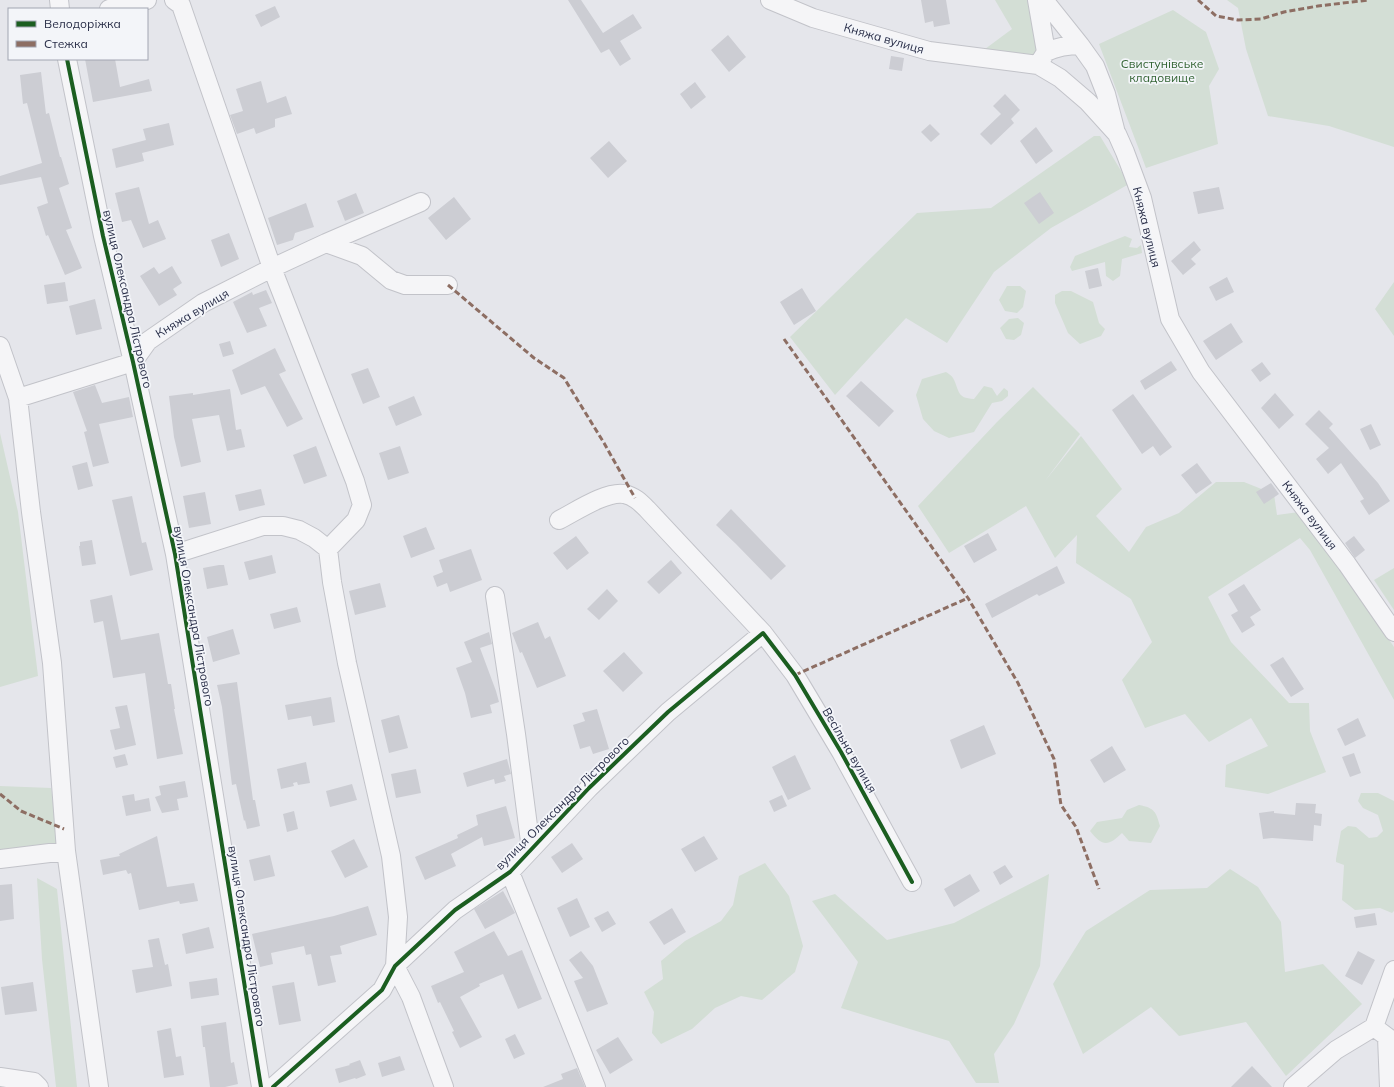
<svg xmlns="http://www.w3.org/2000/svg" width="1394" height="1087" viewBox="0 0 1394 1087" font-family="Mulish,sans-serif">
<style>
.green{fill:#d3ded5}
.building{fill:#cccdd3}
.lines{fill:none;stroke-linecap:round;stroke-linejoin:round}
.minor-casing{stroke:#c2c3c9;stroke-width:20}
.minor{stroke:#f5f5f7;stroke-width:18}
.quiet{stroke:#8d6e63;stroke-width:3;stroke-dasharray:6 3;stroke-linecap:butt}
.cycleway-casing{stroke:#f3f5f9;stroke-width:6}
.cycleway{stroke:#1b5e20;stroke-width:4}
.labels{text-anchor:middle;dominant-baseline:central;stroke-width:3.5;stroke-linejoin:round;paint-order:stroke}
.street-label{font-size:12px;fill:#282d47;stroke:#f3f5f9}
.park-label{font-size:12px;fill:#346535;stroke:#f3f5f9}
</style>
<rect width="100%" height="100%" fill="#e5e6eb"/>
<path class="green" d="M995,0H1029L1039,48L1035,56L981,52L1012,29Z
M1227,0H1394V147L1329,126L1268,116L1246,49L1238,8Z
M1173,10L1206,32L1219,69L1209,86L1218,144L1146,168L1099,44Z
M1094,136H1100L1129,184L1051,228L994,272L947,343L906,318L835,395L790,337L917,213L991,208Z
M1125,236L1132,239L1129,247L1137,248L1141,245L1142,253L1122,259L1120,276L1113,281L1106,276L1105,262L1072,271L1070,267L1075,256Z
M1394,282V336L1375,309Z
M1007,286H1020L1026,291L1023,307L1017,313L1005,311L999,300Z
M1062,291H1071L1093,302L1099,323L1105,329L1101,336L1080,344L1068,333L1055,303V295Z
M1018,318L1024,323L1021,335L1014,340L1006,339L1000,328L1009,319Z
M946,372C949,374 952,376 953,378C960,391 956,398 974,399L984,386L992,388L997,396L1004,388L1008,391V396L1002,401L992,403L974,432L949,438L934,431L923,419L916,395L922,379Z
M1033,387L1080,434L1045,481L1081,436L1122,489L1096,516L1129,552L1146,527L1179,513L1216,482H1244L1274,494L1277,515L1299,512L1315,530L1394,647V700L1310,550L1300,538L1208,597L1231,642L1289,703H1309L1310,731L1326,772L1268,794L1225,787L1226,765L1268,746L1251,718L1209,742L1185,714L1145,728L1122,680L1152,642L1131,599L1076,563L1077,535L1055,558L1026,506L949,553L918,506L997,422Z
M0,433L18,512L38,676L0,687Z
M1394,568V610L1374,580Z
M0,786L51,788L59,844L0,851Z
M1361,793H1378L1394,801V911L1392,913L1380,908L1355,910L1342,900L1344,865L1336,862V859L1341,831L1348,826L1356,827L1369,838L1377,837L1383,831L1378,815L1363,808L1358,801Z
M1139,805C1155,808 1156,812 1160,826L1151,843L1129,841L1122,833C1108,847 1102,846 1090,831L1097,822L1122,818L1127,810Z
M765,863L789,896L803,946L795,972L762,1000L741,996L715,1008L692,1029L661,1044L652,1033L654,1012L644,992L663,979L661,961L685,941L721,921L733,905L739,876Z
M1230,869L1258,887L1281,922L1285,972L1323,964L1362,1004L1286,1076L1246,1022L1179,1036L1151,1007L1083,1054L1053,984L1086,931L1150,890L1207,888Z
M1049,874L1040,966L1014,1024L994,1054L999,1083H976L949,1041L841,1008L858,962L812,901L835,894L887,940L954,923Z
M37,878L57,889L77,1087H56L42,959Z"/>
<path class="building" d="M568,0H581L603,33L633,14L642,28L620,41L631,59L620,66L609,49L601,53Z
M921,0H946L950,24L934,27L933,21L925,23Z
M275,6L280,17L261,27L255,15Z
M728,35L746,57L729,72L711,50Z
M891,56L904,58L902,71L889,69Z
M85,59H115L120,87L149,79L152,91L93,102Z
M41,72L46,114L49,113L60,157H61L69,184L59,188L72,228L66,230L82,268L65,275L48,235L46,236L37,207L48,203L41,177L0,185V176L42,163L27,103L23,104L20,75Z
M261,81L267,103L286,96L292,114L275,119V127L256,134L254,128L237,134L230,115L243,111L236,89Z
M695,82L706,97L691,109L680,94Z
M1005,94L1020,110L1011,119L1014,123L991,145L980,134L1001,114L993,106Z
M169,123L174,145L142,153L144,161L116,168L112,149L146,140L143,129Z
M930,124L940,134L931,142L921,132Z
M1036,127L1053,151L1036,164L1020,141Z
M609,141L627,161L608,178L590,158Z
M139,187L149,224L158,220L166,239L143,248L131,220L122,222L115,193Z
M1219,187L1224,209L1198,214L1193,192Z
M1040,192L1054,213L1039,224L1024,203Z
M356,193L364,213L345,221L337,201Z
M454,197L471,219L446,240L428,218Z
M306,203L314,227L295,233L293,240L277,245L268,218Z
M229,233L239,259L221,267L211,240Z
M1194,241L1201,250L1191,259L1196,264L1183,275L1171,261Z
M172,266L182,283L173,289L177,295L159,306L140,276L154,267L159,274Z
M1098,268L1102,286L1089,289L1085,271Z
M1227,277L1234,292L1216,301L1209,287Z
M65,282L68,301L47,304L44,285Z
M802,288L816,311L794,325L780,302Z
M266,290L272,303L259,308L267,326L247,333L233,302L252,292L253,295Z
M95,299L102,329L76,335L69,306Z
M1231,323L1243,342L1216,360L1203,341Z
M230,341L234,354L223,357L219,344Z
M275,348L286,371L279,374L303,419L287,427L265,386L241,395L232,370Z
M1171,361L1177,370L1145,390L1140,381Z
M1262,362L1271,374L1260,382L1251,370Z
M368,368L380,397L363,404L351,374Z
M861,381L894,411L879,427L846,396Z
M95,385L102,403L129,397L133,417L99,424L109,463L93,467L84,432L87,431L73,392Z
M230,389L236,430L241,429L245,447L227,451L219,415L192,419L201,462L181,467L174,437L169,396L193,393V395Z
M1275,393L1294,415L1279,429L1261,408Z
M1133,394L1172,447L1160,456L1153,446L1142,454L1112,410Z
M414,396L422,415L396,426L388,407Z
M1319,410L1333,424L1329,428L1378,483L1390,501L1369,515L1360,501L1364,499L1341,463L1328,474L1316,459L1329,448L1305,424Z
M1371,424L1381,445L1370,450L1360,429Z
M316,446L327,476L304,484L293,455Z
M400,446L409,473L388,480L379,453Z
M87,462L93,486L78,490L72,466Z
M1197,463L1212,483L1196,494L1181,475Z
M1271,483L1279,494L1264,504L1256,492Z
M261,489L265,505L239,511L235,495Z
M205,492L211,524L189,528L183,496Z
M132,496L142,543L146,542L153,570L130,576L112,500Z
M731,509L786,566L771,580L736,544L716,525Z
M426,527L435,549L411,558L403,536Z
M988,533L997,550L974,563L964,546Z
M576,536L589,553L567,570L553,553Z
M1354,536L1365,550L1355,558L1345,543Z
M92,540L96,564L82,566L79,546H80V542Z
M471,549L482,580L450,592L447,583L437,587L433,576L443,572L439,560Z
M272,555L276,573L249,580L244,562Z
M671,560L682,573L659,594L647,582Z
M219,565H224L228,585L207,589L203,568Z
M1057,566L1065,583L1039,596L1037,594L992,618L985,604Z
M380,583L386,607L355,615L349,591Z
M1244,584L1261,610L1250,617L1255,625L1242,633L1231,615L1238,611L1228,594Z
M607,589L618,601L599,620L587,609Z
M112,595L121,640L159,633L168,684H171L175,709H174L183,754L157,759L145,673L113,678L103,621L94,623L90,600Z
M297,607L301,622L274,629L270,614Z
M538,622L545,639L550,636L566,676L537,688L522,652L520,653L512,633Z
M233,629L240,654L213,662L207,637Z
M489,632L492,644L480,648L496,691L499,702L490,705L492,713L471,718L465,693L456,668L472,662L464,642Z
M624,652L643,673L623,692L603,671Z
M1283,657L1304,689L1291,697L1270,665Z
M237,682L253,800H255L260,826L247,829L245,820L244,821L236,784L232,785L222,707L217,685Z
M331,697L335,722L313,726L311,716L288,720L285,705Z
M127,705L136,745L115,750L110,730L120,728L115,707Z
M597,709L609,749L593,754L590,746L580,749L573,725L585,721L582,713Z
M399,715L408,748L389,753L381,720Z
M1358,718L1366,736L1345,746L1337,729Z
M984,725L996,754L961,769L950,740Z
M1112,746L1126,770L1104,783L1090,760Z
M1354,753L1361,773L1350,777L1342,757Z
M125,754L128,765L116,768L113,757Z
M795,755L811,789L788,800L772,767Z
M507,759L511,774L504,776L506,781L495,784L494,779L467,787L463,773Z
M306,762L310,783L298,785L297,782L293,783L294,786L281,789L277,769Z
M416,769L421,793L396,798L391,774Z
M185,781L188,797L177,799L179,810L162,813L155,797L161,795L159,786Z
M352,784L357,800L330,807L326,791Z
M134,794L135,801L149,798L151,811L126,816L122,796Z
M782,795L787,806L774,812L769,801Z
M1296,803L1316,804L1315,813L1322,814L1321,826L1314,825L1313,841L1272,838L1263,839L1259,813L1274,811V813L1295,815Z
M506,806L515,838L484,846L482,837L451,854L456,866L425,880L415,857L458,838L457,835L478,825L476,815Z
M294,811L298,829L287,832L283,814Z
M157,836L167,887L194,883L198,901L180,904L179,901L139,910L131,873L128,874L126,870L103,875L100,860L120,856L119,854Z
M704,836L718,859L695,872L681,849Z
M354,839L368,867L345,878L331,851Z
M572,843L583,859L562,873L551,857Z
M270,855L275,876L254,881L249,860Z
M1005,865L1013,877L1000,885L993,872Z
M970,874L980,891L954,907L944,889Z
M12,884L14,919L0,921V885Z
M503,891L515,913L485,929L474,909Z
M577,898L590,927L570,937L557,908Z
M368,906L377,935L340,946L342,954L330,956L336,982L318,986L311,954L306,955L304,946L271,953L273,964L260,967L252,934L334,916Z
M672,908L686,932L664,945L649,922Z
M608,911L616,924L602,932L594,918Z
M1375,913L1377,925L1356,928L1354,917Z
M209,927L214,948L186,954L182,934Z
M494,931L508,956L522,950L542,999L518,1009L503,974L479,984L480,986L460,997L482,1037L460,1048L452,1032L454,1031L440,1002L438,1003L431,986L464,972L454,952Z
M159,938L165,965L168,964L172,986L136,993L132,970L153,967L148,940Z
M581,951L593,966L608,1004L587,1012L574,981L583,978L569,960Z
M1358,951L1375,960L1362,985L1345,976Z
M217,978L219,995L191,999L189,982Z
M33,982L37,1011L5,1015L1,987Z
M294,982L301,1021L279,1025L272,986Z
M226,1022L231,1063L234,1062L238,1084L225,1087H210L205,1047H203L201,1026Z
M171,1028L176,1057L181,1056L184,1075L164,1078L157,1031Z
M515,1034L525,1054L514,1059L505,1039Z
M618,1037L633,1060L610,1074L596,1050Z
M400,1056L405,1070L382,1077L378,1063Z
M360,1060L366,1075L356,1079L355,1078L339,1083L335,1069L350,1065L349,1064Z
M1252,1066L1272,1087H1231Z
M577,1068L585,1087H543L563,1079L561,1074Z"/>
<g class="lines">
<g class="minor-casing">
<path id="minor" d="M59,0L60,9
M174,0L181,5L272,268L355,481L362,505L356,520L328,549L332,582L347,663L391,856L398,917L395,966L411,997L444,1087
M770,0L813,18L929,51L1038,65L1060,78L1088,102L1117,134L1125,152L1142,198L1170,319L1201,372L1347,564L1394,632
M1037,0L1046,52L1038,65
M1044,0L1080,45L1095,66L1106,94L1115,129
M109,9L147,0
M1046,52C1057,47 1067,45 1080,45
M67,59L103,236L133,362L175,554L261,1087
M326,243L362,256L391,280L405,285H448
M0,346L18,398L133,362L148,341L203,303L272,268L326,243L421,202
M18,398L31,512L52,663L66,851L99,1087
M559,520C575,512 606,491 624,494C634,496 640,502 647,509L763,633L795,675L841,752L912,882
M175,554L263,526H283L299,530L314,538L328,549
M495,596L516,734L531,849
M0,859L66,851
M510,872L596,1087
M1374,1027L1394,970
M1387,1037L1389,1087
M0,1077L34,1082L39,1087
M273,1087L382,990L395,966L455,910L510,872L589,788L668,712L763,633
M1293,1087L1336,1050L1374,1027L1394,1042"/>
</g>
<use href="#minor" class="minor"/>
<path class="quiet" d="M1198,0L1216,16L1238,20L1261,19L1284,12L1318,6L1369,0
M448,285L534,358L564,378L604,443L635,498
M784,339L968,598L1018,683L1054,759L1061,805L1076,827L1099,889
M795,675L968,598
M0,794L21,811L64,829"/>
<g class="cycleway-casing">
<path id="cycleway" d="M67,59L103,236L133,362L175,554L261,1087
M273,1087L382,990L395,966L455,910L510,872L589,788L668,712L763,633L795,675L841,752L912,882"/>
</g>
<use href="#cycleway" class="cycleway"/>
</g>
<g class="labels">
<g class="street-label">
<text transform="translate(884 38) rotate(16)">Княжа вулиця</text>
<text transform="translate(1147 227) rotate(76)">Княжа вулиця</text>
<text transform="translate(128 299) rotate(77)">вулиця Олександра Лістрового</text>
<text transform="translate(192 313) rotate(-31)">Княжа вулиця</text>
<text transform="translate(1310 515) rotate(53)">Княжа вулиця</text>
<text transform="translate(194 616) rotate(80)">вулиця Олександра Лістрового</text>
<text transform="translate(850 750) rotate(60)">Весільна вулиця</text>
<text transform="translate(562 803) rotate(-45)">вулиця Олександра Лістрового</text>
<text transform="translate(247 936) rotate(81)">вулиця Олександра Лістрового</text>
</g>
<g class="park-label">
<text x="1162" y="63">Свистунівське<tspan x="1162" dy="14">кладовище</tspan></text>
</g>
</g>
<rect x="8" y="8" width="140" height="52" fill="#f3f5f9" stroke="#a2a5b2"/>
<rect x="16" y="21" width="20" height="6" fill="#1b5e20" stroke="#a2a5b2"/>
<text x="44" y="28" font-size="12" fill="#282d47">Велодоріжка</text>
<rect x="16" y="41" width="20" height="6" fill="#8d6e63" stroke="#a2a5b2"/>
<text x="44" y="48" font-size="12" fill="#282d47">Стежка</text>
</svg>
